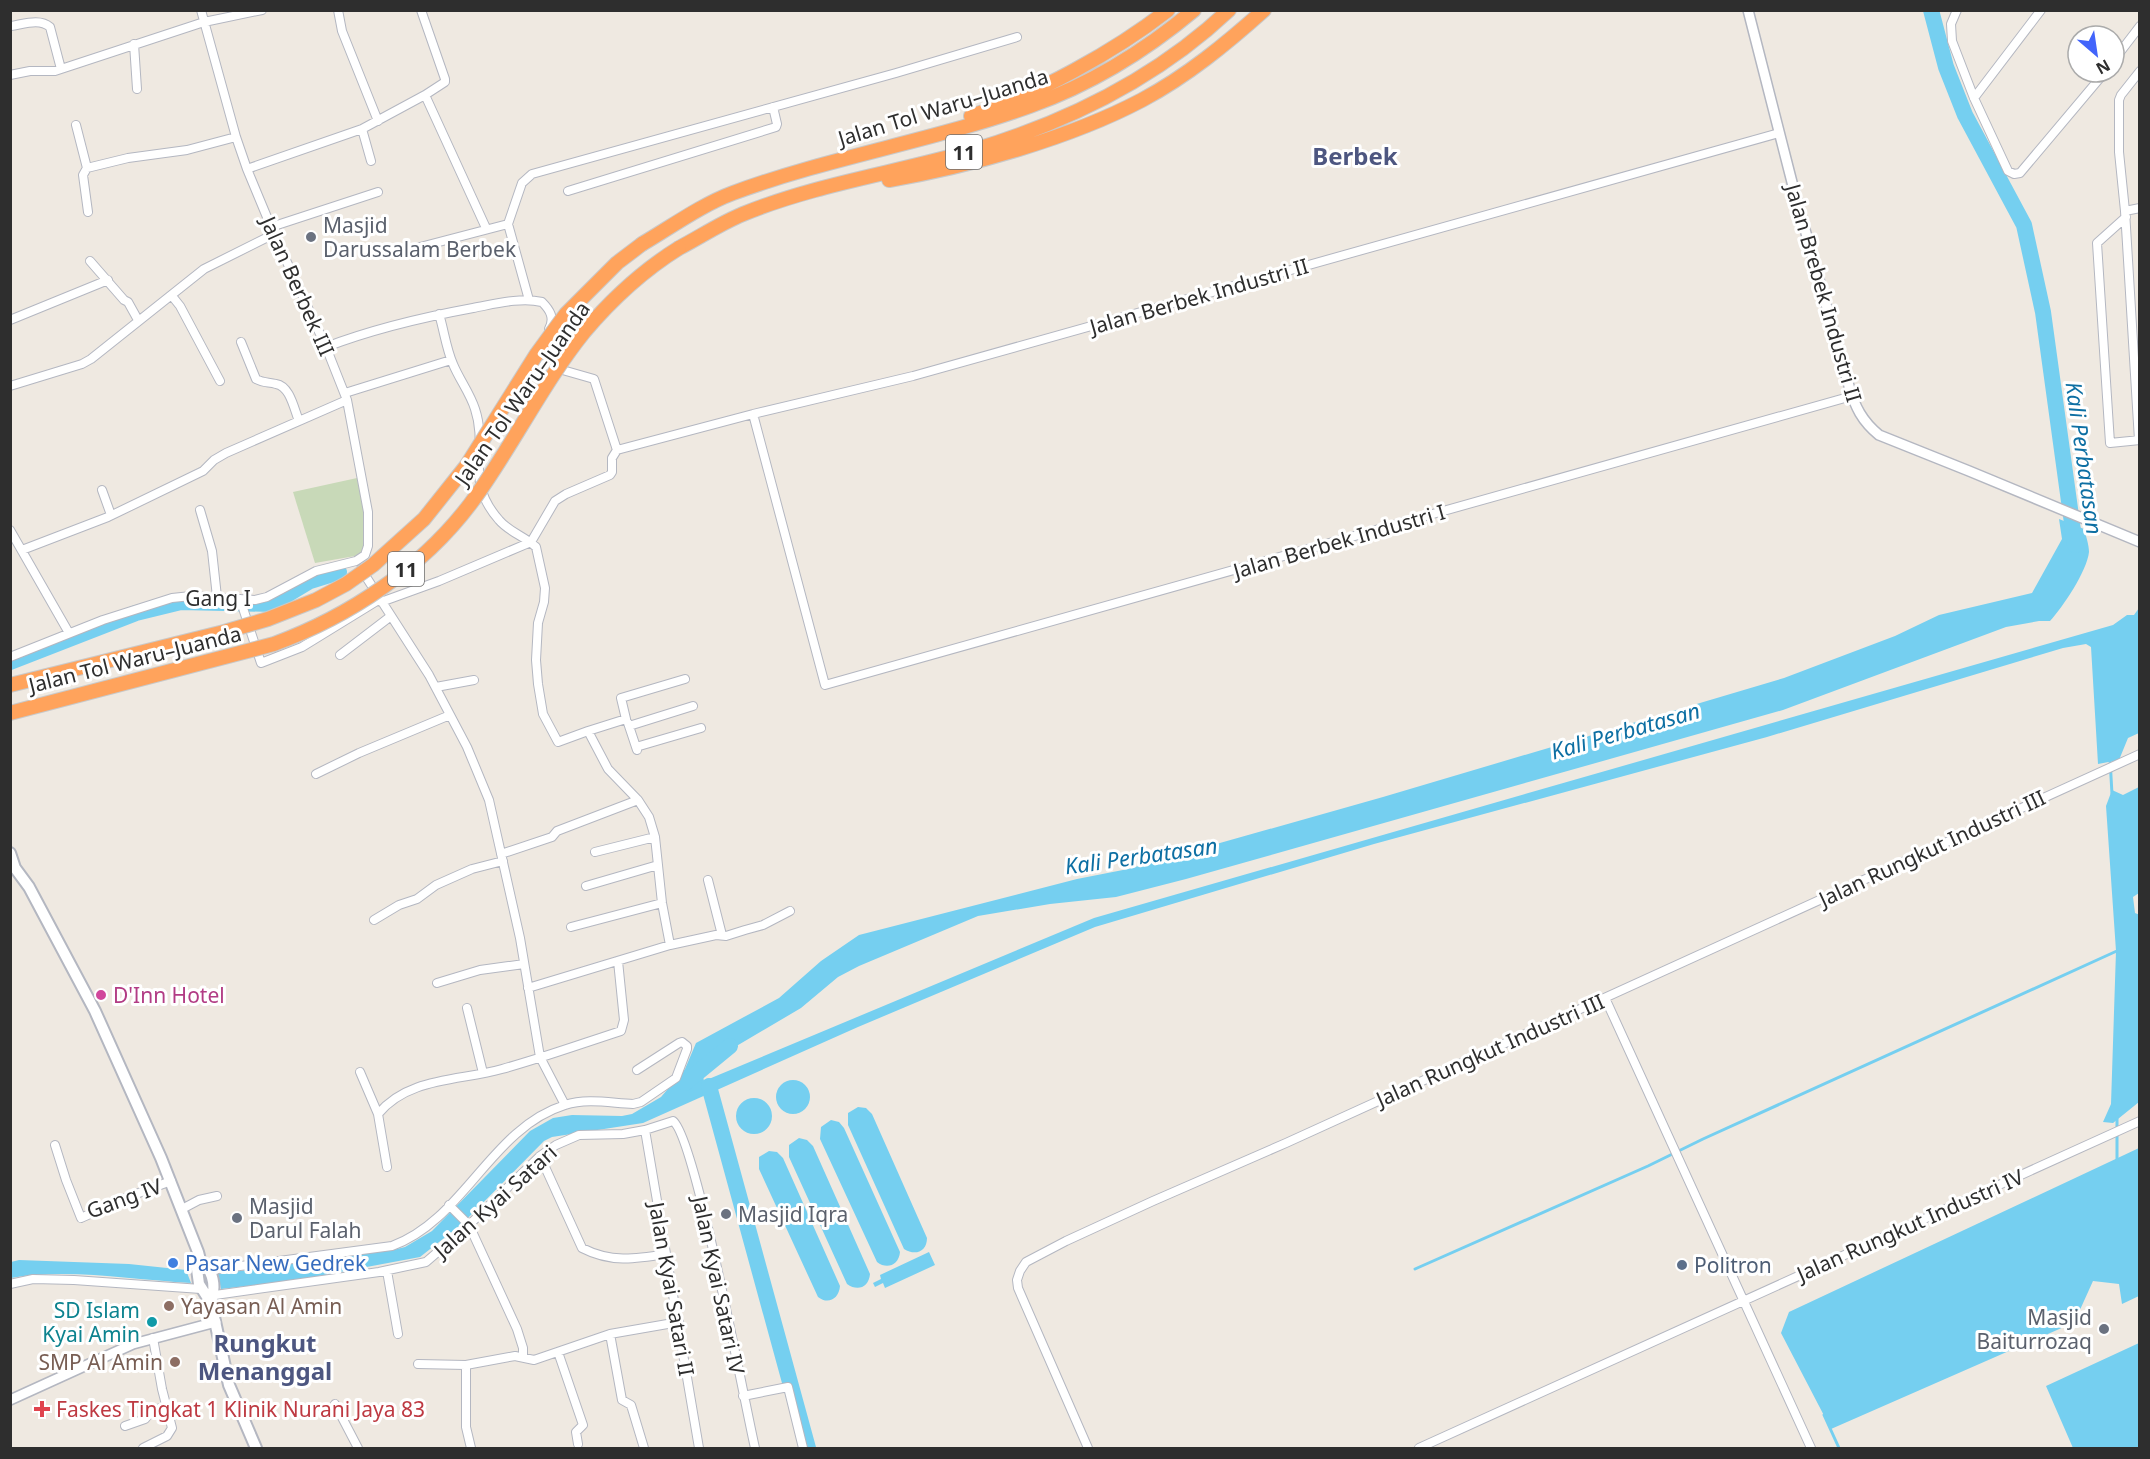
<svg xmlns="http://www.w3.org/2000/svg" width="2150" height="1459" viewBox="0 0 2150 1459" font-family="'Noto Sans',sans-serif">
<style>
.cemetery{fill:#c8d9b8}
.water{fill:#75cff0}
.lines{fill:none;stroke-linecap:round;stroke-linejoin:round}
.stream{stroke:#75cff0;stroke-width:3}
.river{stroke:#75cff0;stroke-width:16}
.minor-casing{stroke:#b4b7c1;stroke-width:10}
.tertiary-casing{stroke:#b4b7c1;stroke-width:12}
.secondary-casing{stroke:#b4b7c1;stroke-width:14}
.motorway-casing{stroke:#c9c9c9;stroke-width:16}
.minor{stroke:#fff;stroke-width:8}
.tertiary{stroke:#fff;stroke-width:9}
.secondary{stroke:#fff;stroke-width:10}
.motorway{stroke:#ffa35c;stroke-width:14}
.motorway-bridge-casing{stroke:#c9c9c9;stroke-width:16;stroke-linecap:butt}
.motorway-bridge{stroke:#ffa35c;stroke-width:14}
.worship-dot{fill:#6b7280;stroke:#fff;stroke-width:2}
.hotel-dot{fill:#d1479c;stroke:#fff;stroke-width:2}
.shop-dot{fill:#3f7fe0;stroke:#fff;stroke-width:2}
.service-dot{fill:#5c6f8a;stroke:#fff;stroke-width:2}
.education-dot{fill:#8d6e63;stroke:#fff;stroke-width:2}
.culture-dot{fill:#0f9aa8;stroke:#fff;stroke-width:2}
.health-dot{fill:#e0444e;stroke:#fff;stroke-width:2}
.labels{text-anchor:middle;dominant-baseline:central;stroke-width:6;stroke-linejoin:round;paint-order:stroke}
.shield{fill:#fff;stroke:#6d6d6d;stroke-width:1.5}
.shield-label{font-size:20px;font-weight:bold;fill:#2e2e2e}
.street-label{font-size:21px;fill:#2e2e2e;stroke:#fff}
.worship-label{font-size:21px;fill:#5b616d;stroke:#fff;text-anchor:start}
.hotel-label{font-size:21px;fill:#b23c85;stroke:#fff;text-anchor:start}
.shop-label{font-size:21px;fill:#366cbe;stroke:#fff;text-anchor:start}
.service-label{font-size:21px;fill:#4e5e75;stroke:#fff;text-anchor:start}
.education-label{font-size:21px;fill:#785e54;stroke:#fff;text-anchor:start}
.culture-label{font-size:21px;fill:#0d838f;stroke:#fff;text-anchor:end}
.health-label{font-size:21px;fill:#be3a42;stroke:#fff;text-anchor:start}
.water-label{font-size:22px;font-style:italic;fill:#0d6fa3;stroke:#fff}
.quarter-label{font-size:24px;font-weight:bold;fill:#4d5680;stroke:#fff}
</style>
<rect width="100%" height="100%" fill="#efe9e1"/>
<path class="cemetery" d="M357,478L367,528L363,551L355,556L315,563L293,492Z"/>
<path class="water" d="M2059,519L2084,529C2086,536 2089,545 2089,552C2087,571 2063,607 2050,621H2039L2006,627L1783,710L1186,879L1116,897L1050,904L978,916L859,966L838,977L801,1008L701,1067L704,1081L1094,918L2113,625L2127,615H2134L2139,608V733L2128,738L2119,760L2098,764L2091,647L2086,644L2063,648L1767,737L1374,844L1095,927L858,1027L643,1123L552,1137L544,1141L462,1224L420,1257L292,1281L221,1289L218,1274L393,1250L405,1247L432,1231L530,1131L553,1118L572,1115L622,1116L632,1114L661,1097L685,1069L696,1043L779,998L821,961L859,935L1077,879L1128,869L1383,797L1784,678L1895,636L1939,615L2032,593L2062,539Z
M2139,787V893L2133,897L2135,913L2140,915L2139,1102L2113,1123L2103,1122L2111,1104L2116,951L2106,806L2112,790L2123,795Z
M776 1097a17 17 0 1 1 34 0a17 17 0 1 1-34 0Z
M736 1116a18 18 0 1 1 36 0a18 18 0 1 1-36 0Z
M858,1107L866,1108L872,1114L927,1238C927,1252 915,1256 904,1249L848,1125V1113Z
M831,1120L839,1122L844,1128L900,1252C899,1265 887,1270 877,1262L820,1139L821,1127Z
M799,1138L807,1140L813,1146L870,1274C869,1287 858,1292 847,1284L789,1157V1145Z
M2139,1148V1296L2122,1304L2119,1284L2093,1281L2079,1312L2082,1319L1831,1429L1781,1333L1789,1312Z
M769,1151L777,1152L783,1158L840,1286C839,1299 828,1305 818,1297L759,1169V1157Z
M929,1252L935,1265L885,1288L883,1283L875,1287L873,1283L881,1279L880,1275Z
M19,1260L129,1264L186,1270L191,1283C132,1280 69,1268 11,1278V1262Z
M2139,1343V1448H2073L2046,1386Z"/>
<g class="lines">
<path class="stream" d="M2110,759L2112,794
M2117,1116V1160
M1415,1269L1648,1166L1703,1139L2119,950
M1824,1415L1839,1448"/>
<path class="river" d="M1931,10L1946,67L1965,115L2024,225L2043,312L2075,545
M10,662L136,613L181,602L272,604L310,581L339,572
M685,1083L730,1046
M709,1086L808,1448"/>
<g class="minor-casing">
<path id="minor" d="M338,10L342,31L378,121
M421,10L445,79V82L425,95L486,228
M1957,10L1951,24L1952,41L1974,98L2008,171L2014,174L2020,173L2105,72
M11,26C24,24 40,18 50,27L61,69
M134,44L137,89
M2114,60L2140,26
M10,75L30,71H55L204,22L262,10
M1974,98L2041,10
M76,125L87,168
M362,129L371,161
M247,169L362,129L425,95
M568,191L776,127L777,124L773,107
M2125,211L2140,208
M88,212L83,175L87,168L128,158L187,150L236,137
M2126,217L2097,243L2110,443L2140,440
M508,224L522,183L532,174L896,73L1017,37
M508,224L529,300
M271,227L378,192
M420,247L508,224
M90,261L124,300L128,302L138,320
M172,296L180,306L220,381
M439,314C444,330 446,348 453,364C459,379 470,393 475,409C489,451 463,479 499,520C509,532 524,536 536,547L545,588L544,602L538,623L536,660L538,684L543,714L558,742L588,731L608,769L638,800L649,817L655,837L662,903L670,945
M10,320L108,280
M241,342L256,379C263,383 268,382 276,384C290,386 294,409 299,421
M326,347C373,329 424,317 473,308C495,304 520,297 542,302C550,310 555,318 549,329
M531,361L594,379L617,450
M10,386L82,364L91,359L204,269L274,234
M345,393L451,360
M753,414L825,685L1852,396
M2139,440L2125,211L2119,152V100L2121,95L2140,71
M617,450L753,414L913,376L1779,133
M102,490L111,515
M200,510L212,551L217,597
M10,530L69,633
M22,550L108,517L203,471L214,460L226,453L347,400
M361,569L429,675L467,747L489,800L520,938L540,1057L565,1105
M240,599L261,663L302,647L380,599
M381,602L439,581L531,542L555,501L566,494L610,475L612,472V458L617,450
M340,655L391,616
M10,657L103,620L172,598L191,596L255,600L267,597L316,571L356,561L365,555L368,546V512L347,400L326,347L274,234L247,169L236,137L201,10
M436,687L474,680
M628,723L637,750
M629,726L693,706
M588,731L626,719L621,698L685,679
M636,747L701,728
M316,774L359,753L450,715
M595,852L655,837
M501,854L552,837L557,831L638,800
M708,880L722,935
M586,886L658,865
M374,920L399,905L417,899L436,885L472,869L503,861
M571,927L662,903
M437,983L480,970L524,964
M528,988L670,945L716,935L726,936L745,930L763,925L790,911
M1605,998L1811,1448
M467,1008L483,1073
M360,1072L378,1114
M645,1130L699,1448
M55,1145L66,1180L81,1218L128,1197L171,1181
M540,1156L582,1248C611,1263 635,1259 666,1254
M387,1167L378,1114C408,1077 460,1081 502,1069C542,1058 581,1044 621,1031L624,1020L618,961
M449,1205L469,1225L517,1329L523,1348V1357
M182,1209L199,1200L217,1196
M210,1270L392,1246C464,1220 491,1128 565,1105C587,1098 610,1103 633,1104L641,1102L676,1078L687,1049V1046L682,1042L679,1043L637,1070
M387,1271L398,1334
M10,1284L33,1279L74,1280L201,1289
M208,1296L379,1272L426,1262L469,1225L540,1156L556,1145L579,1135L623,1134L645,1130L673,1121C695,1136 745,1405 755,1448
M610,1334L622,1400L631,1405L644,1448
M558,1352L583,1425L576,1432L578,1444
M418,1364L466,1365L515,1356L534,1360L610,1334L679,1322
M466,1365V1427L471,1448
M743,1396L788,1387L803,1448
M335,1404L358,1448
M125,1426L145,1419L151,1411L167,1406
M143,1448L167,1436L172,1428L162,1389L153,1338
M1088,1448L1018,1288L1017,1280L1020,1271L1026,1262L1066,1241L1153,1201L1286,1143L2140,754
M1419,1448L2140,1121"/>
</g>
<g class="tertiary-casing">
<path id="tertiary" d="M1748,10L1795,194L1849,386C1855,407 1862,421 1879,435L1969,471L2140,542
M10,1400L133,1344L216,1322"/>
</g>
<g class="secondary-casing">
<path id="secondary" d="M10,853L15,868L29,887L95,1011L161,1158L198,1252L200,1260L197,1269L199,1284L211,1303L229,1385L256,1448
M200,1260C214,1271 216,1286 211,1303"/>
</g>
<g class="motorway-casing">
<path id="motorway" d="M971,116C1036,95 1114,52 1168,10
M889,180C970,166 1070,138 1142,100C1187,76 1226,44 1264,10
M642,244C671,227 701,205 733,193C830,157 933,141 1030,106C1089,85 1145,51 1194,10
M679,248C700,237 721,223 743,214C816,184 896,173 971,151C1065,123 1157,78 1229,10"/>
</g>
<use href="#minor" class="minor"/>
<use href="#tertiary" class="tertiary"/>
<use href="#secondary" class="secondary"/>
<use href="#motorway" class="motorway"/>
<g class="motorway-bridge-casing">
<path id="motorway-bridge" d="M10,685L224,632L268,619L316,600L346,584L373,565L424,519L467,465L536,355L566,314L617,263L642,244
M10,713L274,644C350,616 422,568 471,503C511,449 542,384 584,332C612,299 642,271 679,248"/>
</g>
<use href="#motorway-bridge" class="motorway-bridge"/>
</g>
<g class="worship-dot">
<circle cx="311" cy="237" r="6"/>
<circle cx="726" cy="1214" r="6"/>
<circle cx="237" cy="1218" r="6"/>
<circle cx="2104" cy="1329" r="6"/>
</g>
<circle class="hotel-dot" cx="101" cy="995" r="6"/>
<circle class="shop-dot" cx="173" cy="1263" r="6"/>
<circle class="service-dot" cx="1682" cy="1265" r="6"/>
<g class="education-dot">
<circle cx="169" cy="1306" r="6"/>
<circle cx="175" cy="1362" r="6"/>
</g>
<circle class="culture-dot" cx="152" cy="1322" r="6"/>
<path class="health-dot" d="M39 1400h6v6h6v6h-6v6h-6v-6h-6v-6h6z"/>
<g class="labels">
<g class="shield">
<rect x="946" y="135" width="36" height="34" rx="4.5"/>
<rect x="388" y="552" width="36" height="34" rx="4.5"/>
</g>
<g class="shield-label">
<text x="964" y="152">11</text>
<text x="406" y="569">11</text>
</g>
<g class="street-label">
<text transform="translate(943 107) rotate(-17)">Jalan Tol Waru–Juanda</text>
<text transform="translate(298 286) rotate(66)">Jalan Berbek III</text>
<text transform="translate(1824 293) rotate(74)">Jalan Brebek Industri II</text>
<text transform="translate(1199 296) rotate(-16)">Jalan Berbek Industri II</text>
<text transform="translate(522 393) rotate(-55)">Jalan Tol Waru–Juanda</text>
<text transform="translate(1339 541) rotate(-16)">Jalan Berbek Industri I</text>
<text x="218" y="598">Gang I</text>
<text transform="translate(135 659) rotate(-14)">Jalan Tol Waru–Juanda</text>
<text transform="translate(1932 848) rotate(-25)">Jalan Rungkut Industri III</text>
<text transform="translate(1490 1050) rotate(-24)">Jalan Rungkut Industri III</text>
<text transform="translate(124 1198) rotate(-20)">Gang IV</text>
<text transform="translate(495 1201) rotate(-42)">Jalan Kyai Satari</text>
<text transform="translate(1910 1225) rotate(-24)">Jalan Rungkut Industri IV</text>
<text transform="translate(719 1285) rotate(78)">Jalan Kyai Satari IV</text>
<text transform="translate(672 1289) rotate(80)">Jalan Kyai Satari II</text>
</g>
<g class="worship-label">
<text x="323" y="225">Masjid<tspan x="323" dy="24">Darussalam Berbek</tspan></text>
<text x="249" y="1206">Masjid<tspan x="249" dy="24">Darul Falah</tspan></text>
<text x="738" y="1214">Masjid Iqra</text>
<text x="2092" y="1317" text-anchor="end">Masjid<tspan x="2092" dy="24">Baiturrozaq</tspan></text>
</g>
<g class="hotel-label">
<text x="113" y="995">D'Inn Hotel</text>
</g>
<g class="shop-label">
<text x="185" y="1263">Pasar New Gedrek</text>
</g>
<g class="service-label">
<text x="1694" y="1265">Politron</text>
</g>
<g class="education-label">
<text x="181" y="1306">Yayasan Al Amin</text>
<text x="163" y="1362" text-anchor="end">SMP Al Amin</text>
</g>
<g class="culture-label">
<text x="140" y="1310">SD Islam<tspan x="140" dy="24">Kyai Amin</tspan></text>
</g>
<g class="health-label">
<text x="56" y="1409">Faskes Tingkat 1 Klinik Nurani Jaya 83</text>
</g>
<g class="water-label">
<text transform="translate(2085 458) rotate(82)">Kali Perbatasan</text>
<text transform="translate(1625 730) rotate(-16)">Kali Perbatasan</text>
<text transform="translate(1141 855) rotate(-8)">Kali Perbatasan</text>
</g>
<g class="quarter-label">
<text x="1355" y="155">Berbek</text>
<text x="265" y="1342">Rungkut<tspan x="265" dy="28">Menanggal</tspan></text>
</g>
</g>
<rect width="2150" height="1459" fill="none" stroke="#2e2e2e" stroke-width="24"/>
<g transform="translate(2096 54) rotate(151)"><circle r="28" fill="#ffffff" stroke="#ababab" stroke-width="1.5"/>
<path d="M0-4.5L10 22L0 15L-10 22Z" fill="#4264fb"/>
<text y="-9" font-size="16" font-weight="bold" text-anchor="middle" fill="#2e2e2e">N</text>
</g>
</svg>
